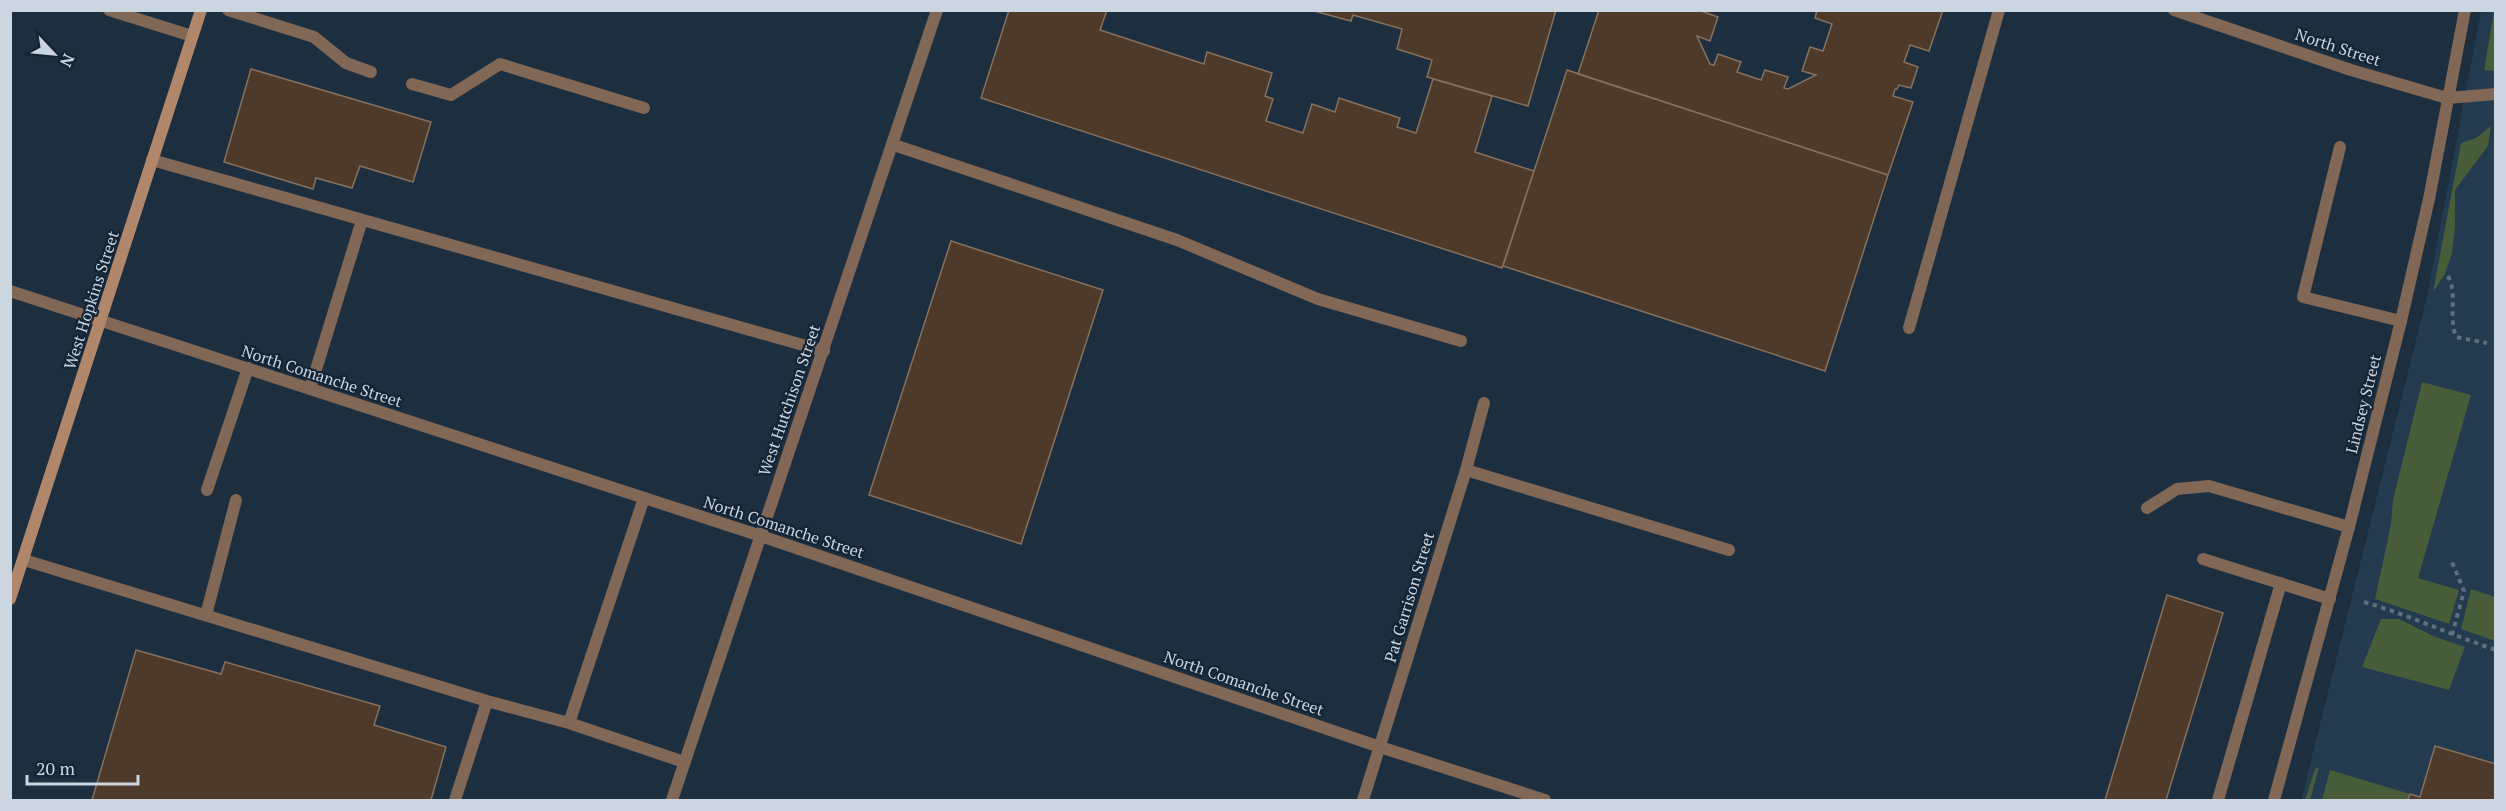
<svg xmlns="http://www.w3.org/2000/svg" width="2506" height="811" viewBox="0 0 2506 811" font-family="'PT Serif',serif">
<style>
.built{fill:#233a4f}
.green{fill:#495c3a}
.building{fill:#4e3a2a;stroke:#86715f;stroke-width:1.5}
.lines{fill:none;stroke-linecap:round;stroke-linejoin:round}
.path{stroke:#606f7e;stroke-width:4;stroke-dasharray:4.5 4.5;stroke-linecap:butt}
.lane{stroke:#816756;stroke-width:12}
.street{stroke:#816756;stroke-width:12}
.secondary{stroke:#b1876c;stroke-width:12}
.labels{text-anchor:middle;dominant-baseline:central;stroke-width:4.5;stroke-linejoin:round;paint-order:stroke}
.street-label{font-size:16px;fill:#cbd6e1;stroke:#132434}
</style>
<rect width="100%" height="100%" fill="#1d2e3f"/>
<path class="built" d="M2481,11H2495V800H2301L2427,296Z"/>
<path class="green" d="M2494,11H2496L2495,71L2484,70Z
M2491,126L2488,146L2455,190V227L2452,253L2445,274L2433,292L2461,143L2476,138Z
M2422,382L2471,395L2418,578L2459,590L2449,624L2375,599L2391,524L2393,500Z
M2471,589L2495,597V641L2461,629Z
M2381,619H2399L2433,636L2465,647L2449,690L2362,667Z
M2319,767L2310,800H2305L2315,769Z
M2330,770L2410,794L2408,800H2322Z"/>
<path class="building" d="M1009,10H1107L1100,30L1204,64L1207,52L1272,73L1265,96L1273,99L1266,121L1303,133L1312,104L1335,112L1339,98L1400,118L1397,127L1416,133L1433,79L1492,96L1475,152L1534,171L1502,268L981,98Z
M1556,10L1528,106L1427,77L1432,60L1397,49L1402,29L1353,15L1351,21L1314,11Z
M1599,10H1705L1704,12L1718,17L1710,41L1697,36L1710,64L1714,65L1718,54L1741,62L1737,72L1761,80L1765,70L1788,77L1784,88L1788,89L1816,75L1802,71L1810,47L1823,51L1832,24L1815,18L1817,10H1943L1929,51L1910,45L1904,62L1918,67L1911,88L1899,85L1897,89H1895L1893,96L1913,102L1888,175L1578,74Z
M251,69L431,122L413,182L360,166L352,188L316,178L313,189L224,162Z
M1567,70L1888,175L1825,371L1503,266Z
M951,241L1103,290L1021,544L869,495Z
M2167,595L2223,613L2166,800H2105Z
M136,650L221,674L225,662L380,706L374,725L446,747L431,800H92Z
M2435,746L2496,764V800H2408L2410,794L2420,797Z"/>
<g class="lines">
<path class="path" d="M2448,276C2458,295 2448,316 2456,337L2487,343
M2364,602C2409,615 2451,635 2496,650
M2452,635L2464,591L2452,562"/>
<path class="lane" d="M109,10L192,36
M228,10L314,37L346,63L371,72
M412,84L451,95L500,64L644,108
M894,145L1177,240L1318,299L1461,341
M2340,147L2303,297L2401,321
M152,160L824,351
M1909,328L1999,10
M310,389L362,220
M1466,470L1729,550
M207,490L248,368
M2147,508L2177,489L2209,486L2349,527
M2203,559L2330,599
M24,560L487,701L569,723L684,762
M206,615L236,500
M569,723L644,498
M455,800L487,701
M2218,800L2281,583"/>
<path class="street" d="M2174,10L2351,70L2447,98L2496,94
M10,291L761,536L1380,747L1545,800
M672,800L937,10
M1363,800L1466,470L1484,403
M2274,800L2349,527L2401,321L2429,199L2465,10"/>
<path class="secondary" d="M10,599L201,10"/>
</g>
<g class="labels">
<g class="street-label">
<text transform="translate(2338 47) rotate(18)">North Street</text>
<text transform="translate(91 300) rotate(-72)">West Hopkins Street</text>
<text transform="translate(322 376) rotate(18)">North Comanche Street</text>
<text transform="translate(789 400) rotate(-71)">West Hutchison Street</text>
<text transform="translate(2363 404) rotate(-76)">Lindsey Street</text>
<text transform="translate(784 527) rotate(18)">North Comanche Street</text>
<text transform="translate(1409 597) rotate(-73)">Pat Garrison Street</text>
<text transform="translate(1244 683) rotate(19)">North Comanche Street</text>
</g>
</g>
<rect width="2506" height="811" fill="none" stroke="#cbd6e1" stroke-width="24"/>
<g transform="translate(54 54) rotate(116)" stroke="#132434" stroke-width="4.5" paint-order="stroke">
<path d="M0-4.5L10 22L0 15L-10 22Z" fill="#cbd6e1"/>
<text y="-9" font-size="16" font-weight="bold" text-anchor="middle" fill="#cbd6e1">N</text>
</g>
<path d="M27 775v9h111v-9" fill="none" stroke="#cbd6e1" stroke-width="3"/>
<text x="36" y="775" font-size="18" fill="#cbd6e1" stroke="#132434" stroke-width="4.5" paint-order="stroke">20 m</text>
</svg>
